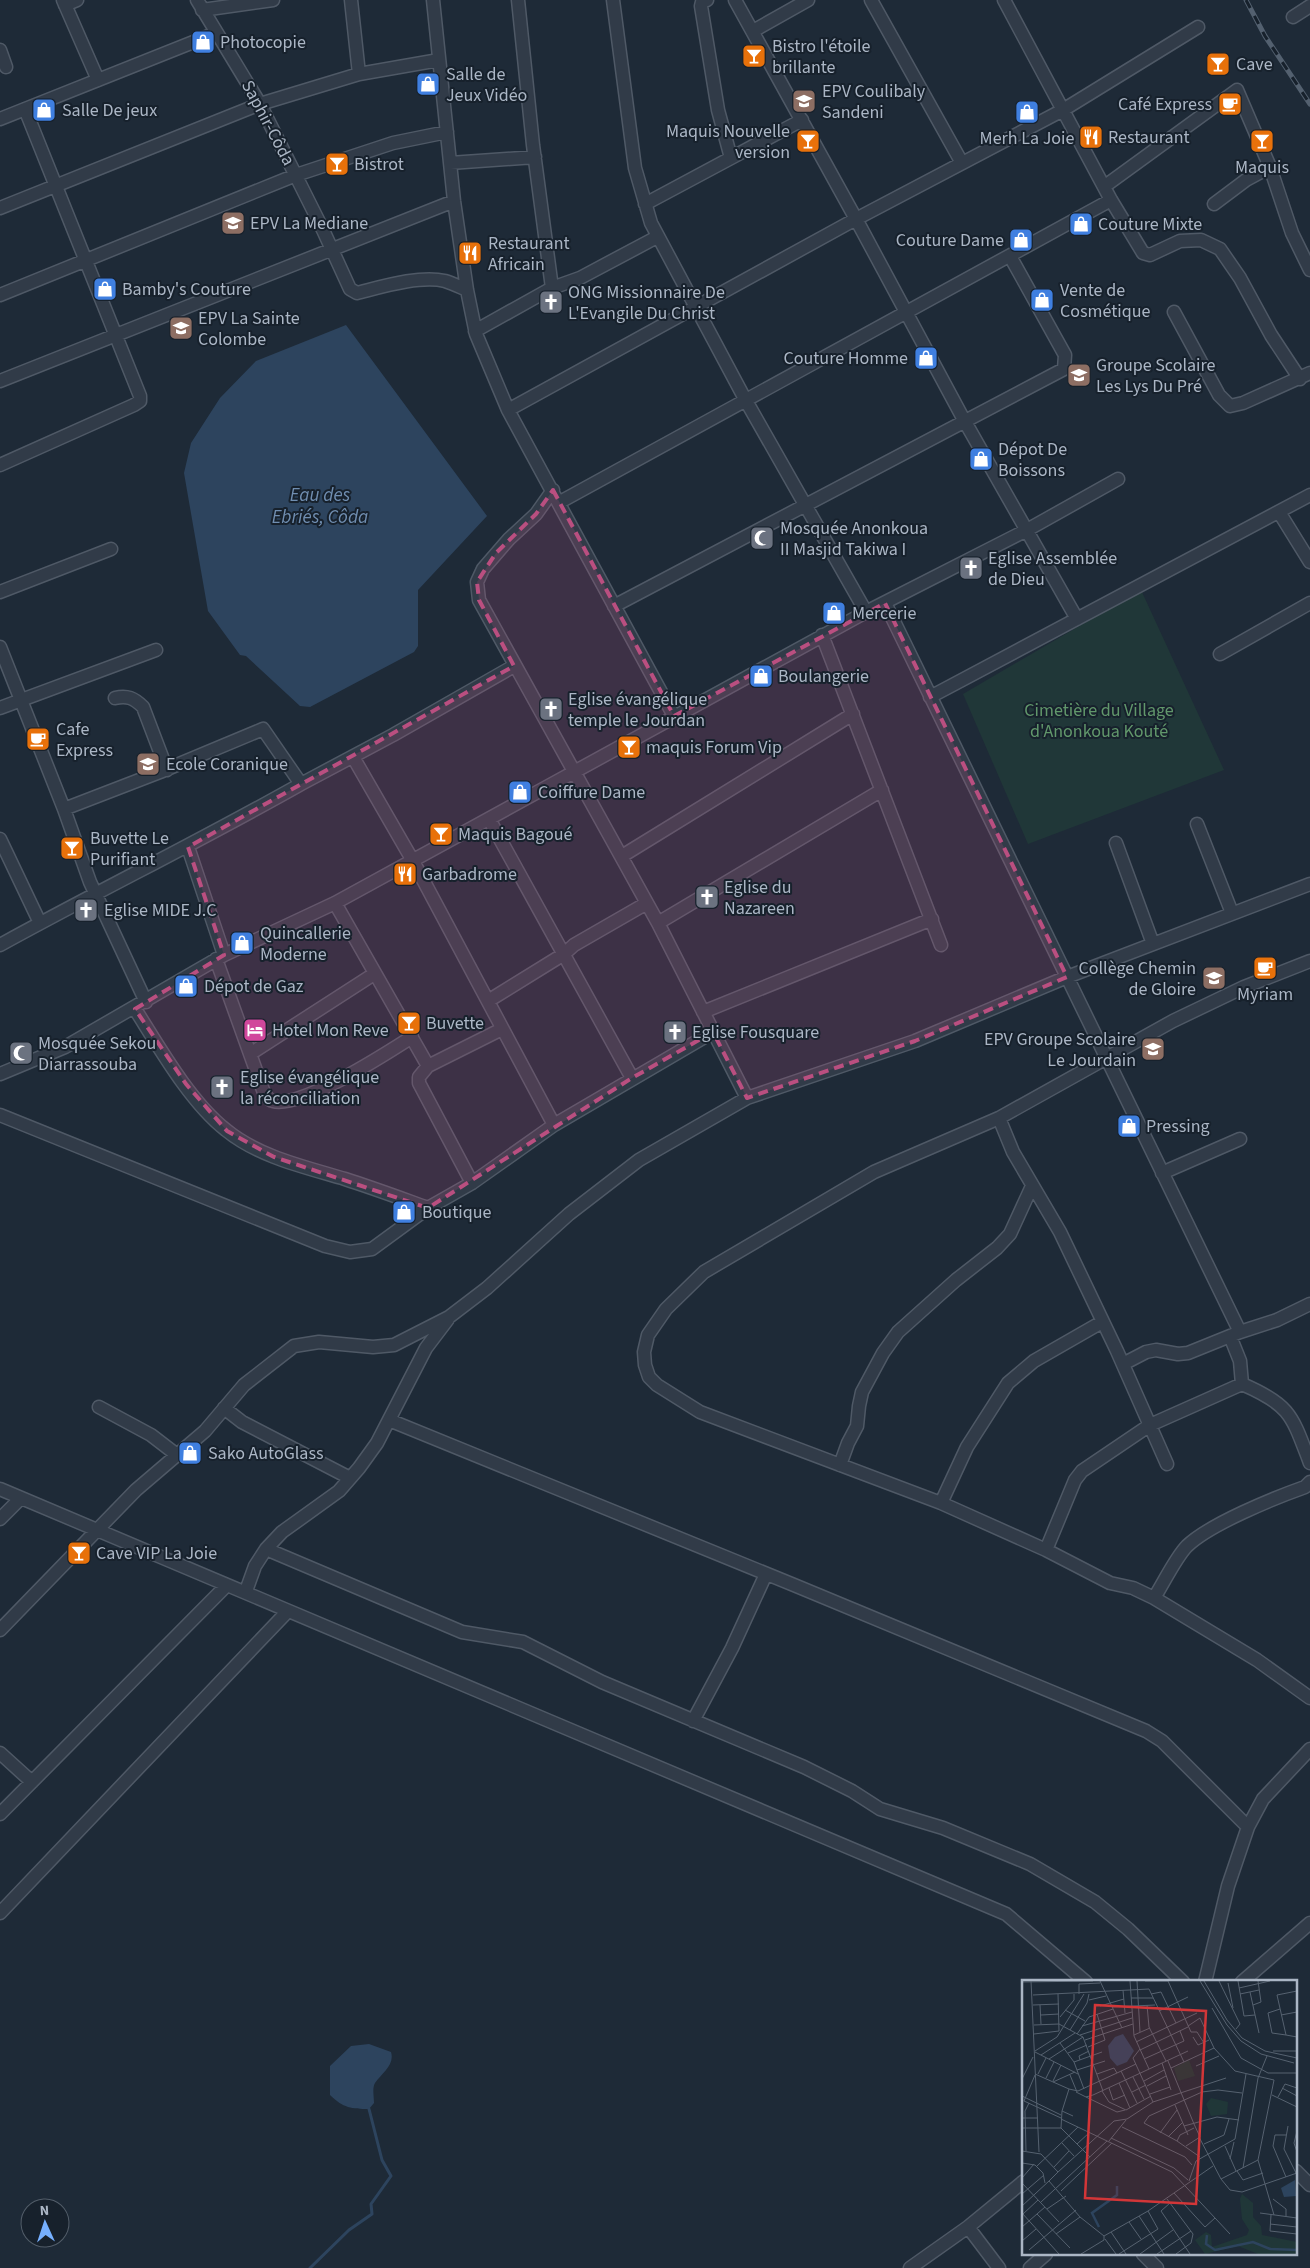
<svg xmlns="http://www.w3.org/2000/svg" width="1310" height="2268" viewBox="0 0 1310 2268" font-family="'Source Sans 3',sans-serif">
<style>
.green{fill:#203738}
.water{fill:#2d445e}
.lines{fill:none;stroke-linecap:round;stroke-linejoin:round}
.stream{stroke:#2d445e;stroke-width:3}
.minor-casing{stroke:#4f5966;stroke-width:15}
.minor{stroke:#313b48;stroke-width:12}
.rail-casing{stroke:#53606f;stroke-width:5}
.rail{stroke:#17212c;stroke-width:3;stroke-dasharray:9;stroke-linecap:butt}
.marked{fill:#ba4f80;fill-opacity:0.2;stroke:#ba4f80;stroke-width:4;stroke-dasharray:10 6;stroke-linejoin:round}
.labels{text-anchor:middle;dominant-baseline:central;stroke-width:4;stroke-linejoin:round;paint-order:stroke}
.poi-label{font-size:18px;fill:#abb6c5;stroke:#17212c;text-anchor:start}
.street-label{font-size:18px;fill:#abb6c5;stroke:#17212c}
.park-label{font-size:18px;fill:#61976b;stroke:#17212c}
.water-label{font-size:19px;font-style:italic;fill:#708eb1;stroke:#17212c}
.inset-river{fill:none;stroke:#2d445e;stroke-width:2.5}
.inset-road{fill:none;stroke:#566270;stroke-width:1}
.view{fill:#d23638;fill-opacity:0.15;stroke:#d23638;stroke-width:2.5}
.inset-edge{fill:none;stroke:#abb6c5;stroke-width:2.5}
</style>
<rect width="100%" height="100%" fill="#1e2a37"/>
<path class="green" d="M1141,590L1224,770L1028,844L963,694Z"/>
<path class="water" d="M346,325L487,516L418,590V646L414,652L310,707L300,706L246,656L240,655L208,611L184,473L191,443L220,398L256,361Z
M369,2044L391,2052C395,2065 382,2073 375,2083C372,2088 374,2097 374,2103L369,2109C352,2109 343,2108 330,2095V2066L351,2046Z"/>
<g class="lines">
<path class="stream" d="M310,2268L349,2230L372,2214L371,2204L391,2176L382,2160L369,2109"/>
<g class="minor-casing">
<path id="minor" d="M63,0L98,80
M197,0L260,104L323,230L350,289L357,293C381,287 420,275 445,281C452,283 460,287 467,290
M351,0L359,74
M433,0L454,201L467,290L476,334L508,410L674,716
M518,0L533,145L552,288
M613,0L635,168L651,223L745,399L866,612
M707,0L702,2L701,6L718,110L731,158
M735,0L856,219L964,420L1077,619
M871,0L962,163
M1004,0L1111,200L1143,253L1150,255L1180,241L1201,240L1220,249L1240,278L1271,335L1300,379
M65,5L77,0
M202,10L273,0
M1293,17L1310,6
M753,31L808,0
M0,50L6,67
M0,119L216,33
M450,163L535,157
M1105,186L1237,90L1270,167L1292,233L1310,270
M645,204L802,120
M1214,204L1246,180L1270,167
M0,208L260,104L359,74L439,60
M0,295L296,175L393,143L447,132
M1174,312L1219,395L1230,406L1243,403L1310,373
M475,331L552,288L580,278L657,237
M0,381L454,201
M508,410L856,219L1063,110L1198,27
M0,465L134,405L140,401V396L25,109
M553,490L536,514L509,539L483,569L477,582L479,600L658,923L747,1098
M560,502L1111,200
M1279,512L1310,562
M0,592L111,549
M885,603L1240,1332
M614,606L1064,369L1065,355L1010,256
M822,635L941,945
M0,647L64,809L90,882L146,1002
M1220,654L1310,603
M930,697L1310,495
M115,698C127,695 134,698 143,707L167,770
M0,708L156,650
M353,757L413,861L554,1125
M301,784L393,735L514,666
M489,819L632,1078
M1197,824L1232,913
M0,839L40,923
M1116,843L1153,944
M188,847L224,955
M622,856L853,714
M335,903L428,1066L419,1077V1083L472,1183
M658,923L882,790
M0,945C100,890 202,840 301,784L263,729L160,772L64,809
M216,959L263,1090C265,1094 268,1100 273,1101C301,1109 387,1053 412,1037
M1310,961L1244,987L1173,1021L999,1118L874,1172L704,1272L666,1309L648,1335L644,1352L645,1365L649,1377L657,1385L700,1412L941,1503L1046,1550L1075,1480L1082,1471L1150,1425L1242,1384C1291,1405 1292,1416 1310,1463
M488,1001L564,954L574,945L647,903
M135,1009C159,1047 190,1102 226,1130C259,1157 305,1167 345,1179C373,1188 400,1198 428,1208L472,1183L554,1125L713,1032
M703,1012L932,919
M250,1054L374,974
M428,1066L502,1029
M0,1074L65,1047L224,955L335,903L866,612L1027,530L1118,479
M0,1115L325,1246L350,1252L372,1249L428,1208
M999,1118L1013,1152L1060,1232L1117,1351L1167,1464
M1162,1173L1240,1139
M1230,1336L1240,1361L1242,1384
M1123,1364L1146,1352L1156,1350L1178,1354L1188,1353L1240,1332L1277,1320L1310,1304
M99,1407L151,1435L177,1455
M224,1408L242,1422L350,1478
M389,1420L794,1585L1146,1731L1162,1741L1248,1827
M840,1465L848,1443L857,1426L859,1406L862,1392L883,1353L898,1332L956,1280L997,1248L1010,1234L1032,1186
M0,1489L1006,1914L1086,1982
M941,1503L967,1447L1008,1383L1034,1361L1102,1322
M0,1519L21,1498
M266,1549L462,1632L523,1642L602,1682L804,1767L852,1791L880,1809L943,1828L1030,1864L1095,1902L1128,1929L1183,1982
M1046,1550L1110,1583L1133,1588L1154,1598L1257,1660L1310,1698
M246,1591L255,1566L266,1549L282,1532L339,1491L359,1468L377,1443L426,1348L448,1319
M1154,1598C1163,1584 1176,1557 1187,1546C1210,1524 1274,1498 1305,1487L1310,1482
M0,1630L136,1490L205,1431L244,1385L294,1346L319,1342L373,1347L394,1345L449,1317L487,1288L569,1214L639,1160L747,1098L915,1041L1067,977L1310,884
M693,1721L732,1648L766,1574
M0,1753L32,1782
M0,1814L227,1585
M0,1913L288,1611
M1205,1982L1228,1886L1248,1827L1263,1799L1310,1749
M1242,1982L1310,1923
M1296,2171L1310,2185
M968,2227L999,2268
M1143,2254L1157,2268
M910,2268L968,2227L1024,2181
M1030,2268L1046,2254"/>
</g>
<use href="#minor" class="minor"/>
<g class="rail-casing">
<path id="rail" d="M1246,0L1265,36L1310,104"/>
</g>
<use href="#rail" class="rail"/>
</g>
<path class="marked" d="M553,490L674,716L885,603L1067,977L915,1041L747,1098L713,1032L632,1078L428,1208L274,1157L227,1131L186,1084L135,1009L224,955L188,847L514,666L479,600L477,582L496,553L536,514Z"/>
<defs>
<g id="shop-square" transform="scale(1.25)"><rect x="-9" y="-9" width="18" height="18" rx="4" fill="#3f7fe0" stroke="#17212c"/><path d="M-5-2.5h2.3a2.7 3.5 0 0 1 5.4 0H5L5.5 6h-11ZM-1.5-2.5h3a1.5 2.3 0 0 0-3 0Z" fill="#fff"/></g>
<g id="bar-square" transform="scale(1.25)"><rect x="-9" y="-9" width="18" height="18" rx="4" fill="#e8710a" stroke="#17212c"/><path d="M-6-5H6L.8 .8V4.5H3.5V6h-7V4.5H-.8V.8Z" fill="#fff"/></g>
<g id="school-square" transform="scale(1.25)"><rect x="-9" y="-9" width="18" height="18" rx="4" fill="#8d6e63" stroke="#17212c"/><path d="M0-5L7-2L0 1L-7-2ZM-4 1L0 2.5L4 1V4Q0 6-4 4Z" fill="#fff"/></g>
<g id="cafe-square" transform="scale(1.25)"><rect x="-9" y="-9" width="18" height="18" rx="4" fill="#e8710a" stroke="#17212c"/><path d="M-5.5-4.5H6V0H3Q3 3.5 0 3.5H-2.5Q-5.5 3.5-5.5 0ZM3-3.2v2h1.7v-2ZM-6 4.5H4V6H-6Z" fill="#fff"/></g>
<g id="restaurant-square" transform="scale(1.25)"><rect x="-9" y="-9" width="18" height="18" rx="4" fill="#e8710a" stroke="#17212c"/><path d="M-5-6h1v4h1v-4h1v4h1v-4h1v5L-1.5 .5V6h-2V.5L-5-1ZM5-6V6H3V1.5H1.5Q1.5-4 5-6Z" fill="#fff"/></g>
<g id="church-square" transform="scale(1.25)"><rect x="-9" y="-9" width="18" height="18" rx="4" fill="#6b7280" stroke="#17212c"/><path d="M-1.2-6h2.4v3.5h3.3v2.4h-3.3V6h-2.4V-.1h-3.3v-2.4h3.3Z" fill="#fff"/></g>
<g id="mosque-square" transform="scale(1.25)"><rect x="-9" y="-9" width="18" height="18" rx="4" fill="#6b7280" stroke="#17212c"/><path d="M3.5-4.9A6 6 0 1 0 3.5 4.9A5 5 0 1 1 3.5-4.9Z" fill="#fff"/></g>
<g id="hotel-square" transform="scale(1.25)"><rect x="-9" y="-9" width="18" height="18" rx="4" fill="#d1479c" stroke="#17212c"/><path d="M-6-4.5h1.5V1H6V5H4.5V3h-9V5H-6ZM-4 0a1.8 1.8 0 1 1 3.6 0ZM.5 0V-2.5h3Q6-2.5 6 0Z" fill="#fff"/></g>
</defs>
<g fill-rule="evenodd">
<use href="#shop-square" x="203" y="42"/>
<use href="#bar-square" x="754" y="56"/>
<use href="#bar-square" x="1218" y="64"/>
<use href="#shop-square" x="428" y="84"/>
<use href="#school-square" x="804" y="101"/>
<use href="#cafe-square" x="1230" y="104"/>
<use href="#shop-square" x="44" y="110"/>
<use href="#shop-square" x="1027" y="112"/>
<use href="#restaurant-square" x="1091" y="137"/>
<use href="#bar-square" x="808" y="141"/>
<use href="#bar-square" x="1262" y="141"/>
<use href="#bar-square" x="337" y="164"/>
<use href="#school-square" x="233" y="223"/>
<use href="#shop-square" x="1081" y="224"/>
<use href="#shop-square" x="1021" y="240"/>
<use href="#restaurant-square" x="470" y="253"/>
<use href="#shop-square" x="105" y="289"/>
<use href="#shop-square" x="1042" y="300"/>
<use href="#church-square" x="551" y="302"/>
<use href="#school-square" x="181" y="328"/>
<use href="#shop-square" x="926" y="358"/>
<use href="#school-square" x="1079" y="375"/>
<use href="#shop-square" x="981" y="459"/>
<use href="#mosque-square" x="762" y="538"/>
<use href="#church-square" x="971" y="568"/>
<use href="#shop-square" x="834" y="613"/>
<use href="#shop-square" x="761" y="676"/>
<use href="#church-square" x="551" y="709"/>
<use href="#cafe-square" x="38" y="739"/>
<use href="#bar-square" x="629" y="747"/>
<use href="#school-square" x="148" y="764"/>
<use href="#shop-square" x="520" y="792"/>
<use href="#bar-square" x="441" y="834"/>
<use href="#bar-square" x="72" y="848"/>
<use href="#restaurant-square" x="405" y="874"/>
<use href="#church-square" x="707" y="897"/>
<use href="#church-square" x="86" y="910"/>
<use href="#shop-square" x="242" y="943"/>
<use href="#cafe-square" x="1265" y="968"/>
<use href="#school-square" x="1214" y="978"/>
<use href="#shop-square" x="186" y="986"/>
<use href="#bar-square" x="409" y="1023"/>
<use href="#hotel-square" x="255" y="1030"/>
<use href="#church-square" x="675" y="1032"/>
<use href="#school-square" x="1153" y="1049"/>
<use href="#mosque-square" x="21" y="1053"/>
<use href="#church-square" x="222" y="1087"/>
<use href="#shop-square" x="1129" y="1126"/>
<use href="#shop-square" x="404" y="1212"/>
<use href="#shop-square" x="190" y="1453"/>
<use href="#bar-square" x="79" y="1553"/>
</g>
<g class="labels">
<g class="poi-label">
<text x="220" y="42">Photocopie</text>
<text x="772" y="46">Bistro l'étoile<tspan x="772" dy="21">brillante</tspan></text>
<text x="1236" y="64">Cave</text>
<text x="446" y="74">Salle de<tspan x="446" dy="21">Jeux Vidéo</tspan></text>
<text x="822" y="91">EPV Coulibaly<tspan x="822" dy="21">Sandeni</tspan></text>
<text x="1212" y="104" text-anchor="end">Café Express</text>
<text x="62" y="110">Salle De jeux</text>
<text x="790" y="131" text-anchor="end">Maquis Nouvelle<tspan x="790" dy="21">version</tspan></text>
<text x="1108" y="137">Restaurant</text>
<text x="1027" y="138" text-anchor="middle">Merh La Joie</text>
<text x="354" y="164">Bistrot</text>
<text x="1262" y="167" text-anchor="middle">Maquis</text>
<text x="250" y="223">EPV La Mediane</text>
<text x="1098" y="224">Couture Mixte</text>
<text x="1004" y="240" text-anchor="end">Couture Dame</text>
<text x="488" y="243">Restaurant<tspan x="488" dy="21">Africain</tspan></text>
<text x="122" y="289">Bamby's Couture</text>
<text x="1060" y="290">Vente de<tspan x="1060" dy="21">Cosmétique</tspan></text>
<text x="568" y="292">ONG Missionnaire De<tspan x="568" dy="21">L'Evangile Du Christ</tspan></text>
<text x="198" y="318">EPV La Sainte<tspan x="198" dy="21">Colombe</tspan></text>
<text x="908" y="358" text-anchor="end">Couture Homme</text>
<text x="1096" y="365">Groupe Scolaire<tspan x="1096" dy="21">Les Lys Du Pré</tspan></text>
<text x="998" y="449">Dépot De<tspan x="998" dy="21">Boissons</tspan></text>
<text x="780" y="528">Mosquée Anonkoua<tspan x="780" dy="21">II Masjid Takiwa I</tspan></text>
<text x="988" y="558">Eglise Assemblée<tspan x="988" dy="21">de Dieu</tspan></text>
<text x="852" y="613">Mercerie</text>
<text x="778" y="676">Boulangerie</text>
<text x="568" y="699">Eglise évangélique<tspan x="568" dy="21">temple le Jourdan</tspan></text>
<text x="56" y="729">Cafe<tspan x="56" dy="21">Express</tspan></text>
<text x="646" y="747">maquis Forum Vip</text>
<text x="166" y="764">Ecole Coranique</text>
<text x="538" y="792">Coiffure Dame</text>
<text x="458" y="834">Maquis Bagoué</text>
<text x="90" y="838">Buvette Le<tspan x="90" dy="21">Purifiant</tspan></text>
<text x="422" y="874">Garbadrome</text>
<text x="724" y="887">Eglise du<tspan x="724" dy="21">Nazareen</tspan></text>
<text x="104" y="910">Eglise MIDE J.C</text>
<text x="260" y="933">Quincallerie<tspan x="260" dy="21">Moderne</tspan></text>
<text x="1196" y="968" text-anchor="end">Collège Chemin<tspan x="1196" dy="21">de Gloire</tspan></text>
<text x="204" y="986">Dépot de Gaz</text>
<text x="1265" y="994" text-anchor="middle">Myriam</text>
<text x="426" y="1023">Buvette</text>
<text x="272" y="1030">Hotel Mon Reve</text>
<text x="692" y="1032">Eglise Fousquare</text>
<text x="1136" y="1039" text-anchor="end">EPV Groupe Scolaire<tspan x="1136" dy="21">Le Jourdain</tspan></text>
<text x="38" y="1043">Mosquée Sekou<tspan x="38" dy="21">Diarrassouba</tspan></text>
<text x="240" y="1077">Eglise évangélique<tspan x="240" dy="21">la réconciliation</tspan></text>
<text x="1146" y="1126">Pressing</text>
<text x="422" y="1212">Boutique</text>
<text x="208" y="1453">Sako AutoGlass</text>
<text x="96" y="1553">Cave VIP La Joie</text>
</g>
<g class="street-label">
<text transform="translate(268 123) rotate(62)">Saphir-Côda</text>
</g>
<g class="park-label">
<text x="1099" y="710">Cimetière du Village<tspan x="1099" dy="21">d'Anonkoua Kouté</tspan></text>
</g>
<g class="water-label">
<text x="320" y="495">Eau des<tspan x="320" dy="22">Ebriés, Côda</tspan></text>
</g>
</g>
<g transform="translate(1022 1980)">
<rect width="275" height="275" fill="#1e2a37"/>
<path d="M167,80L173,96L156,101L152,88ZM189,118L206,122L205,134L189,136L184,124ZM220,214L231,223V237L239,246L240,255L275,262V274H236L216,266L183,274L173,260L184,252L189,255L190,267L225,255L227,250L220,239L218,219Z" fill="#203738"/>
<path d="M101,54L112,71L105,82L95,86L88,78L86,66L93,57ZM273,200L274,216L262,217L259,208Z" fill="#2d445e"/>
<path class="inset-river" d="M77,247L70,233L95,215V206M185,255L184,264L193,270L231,262L248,269L275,270"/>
<path class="inset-road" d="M9,1L17,172M78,1L100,48M108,1L112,56L127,89M115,1L118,52M123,1H146L169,52H175L182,63M178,1L205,45L219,61L239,74L272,83M182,1L205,40L220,58L243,71L275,78M197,1L218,44L214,49M216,1L222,36L233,35M0,2L71,1M206,3L211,28M217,8L248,1M101,10L103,33M275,11L255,15L264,55L275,57M228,12L237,53M57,14V4L78,3M129,14L139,12L154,43M218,14L237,10M11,15L127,9L162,82M109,18H131M67,20L84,16M11,25L37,24M18,25L19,44M125,25L127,47L144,81M231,25L239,22L236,1M78,26L102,19M90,27L133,25M190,28L219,78L246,93H275M258,29L246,33L250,53L264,55M43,30L63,41M137,31L166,17M19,35L37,34M259,35L275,32M38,37L52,20V14M12,45L37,44L61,57L81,111M60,46L110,32M166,46L178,38L192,68L213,91L252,100L236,180L252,235M48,50L65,23L67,14M12,54L37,51L36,14M55,54L67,37L91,29M58,55L110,38M112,55L128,48M171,57L176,65L187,60M63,60L111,44M114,62L175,33M38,63L52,82L62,109M66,67L83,60L75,34M118,69L111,78L131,122M118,70L166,47M13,71L35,57L62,14M251,71H275M13,72L56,94M46,73L65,65M19,75L53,53M27,79L61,57M122,79L162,61L158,51M58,80L57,76L67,71M146,81L172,144M52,82L80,72M140,83L149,110M174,86L197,76M149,88L192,68M55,90L83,81M99,91L115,123M95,93L114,84M13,94L47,109M16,94L24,78M48,95L55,112M111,97L122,119M24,98L32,82M0,99L11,77M31,101L39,85M122,101L142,90M31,102L53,92M97,103L108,128M125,106L144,96M87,108L91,120L103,115M260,108L275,116M80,111L87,122L104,130L129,116M54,112L64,117L71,115L166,71M110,112L124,105M128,114L148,107M250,115L275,127M0,116L39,135M64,117L95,132L103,130M256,117L263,104L275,108M2,121L13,95M2,121L39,138M153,125L166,155M40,131L39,148L68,177M51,136L40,131L47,109L56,111L95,93L92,88L75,94M0,138H16M39,139L150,192L208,254M162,146L195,137L217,140M266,146L262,169L275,195M100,147L163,177L170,185M0,148H39M172,148L158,155L155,161L122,143L127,136L180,112L196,110L220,113M275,151L272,163L275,172M138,153L155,130M146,157L161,142M177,157L199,199L236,180M89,158L152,188L166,200M87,161L104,140M155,161L178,177M40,163L52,176M55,164L68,152M182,164L202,155L207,139M164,166L178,157L172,144M203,166L214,191M0,171L19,174L36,192L27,201L58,237L82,256L126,231L191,186M4,171L3,131L7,123M208,179L212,162M0,183L13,185L21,193L23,203M15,186L56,147M32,187L47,171M221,188L236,98L245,76M215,191L221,200L241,193M36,192L92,141L105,139L131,122L204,98M264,197L251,166L253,155H264M0,198L12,184M199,199L208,210L220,212L275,193M167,201L174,181L213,159L224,94M0,203L37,242M39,211L90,163M152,213L183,247L193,238M0,214L22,195M145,219L171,254L169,263L154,274M251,219L264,229V236M19,222L85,161M148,223L139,231L168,274M0,226L27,201M25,229L44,216M0,233L37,274M238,233L275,238M1,234L16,220M15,234L48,268M249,235L248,251L275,254M117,236L142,274M107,242L119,259M248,244L275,247M0,247L23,227M89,252L104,274M34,254L58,237M83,259L94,274M0,261L14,249M7,270L54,230M59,274L82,260V256M97,274L136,249L126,231M118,274L151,250M135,274L169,251"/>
<path class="view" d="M73,25L184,31L174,224L63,218Z"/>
<rect width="275" height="275" class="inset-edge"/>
</g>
<g transform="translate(45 2223) rotate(357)"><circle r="24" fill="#17212c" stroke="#525d69"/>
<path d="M0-4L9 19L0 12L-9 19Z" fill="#76b0ff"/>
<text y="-8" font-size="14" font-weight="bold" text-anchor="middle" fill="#abb6c5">N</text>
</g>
</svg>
